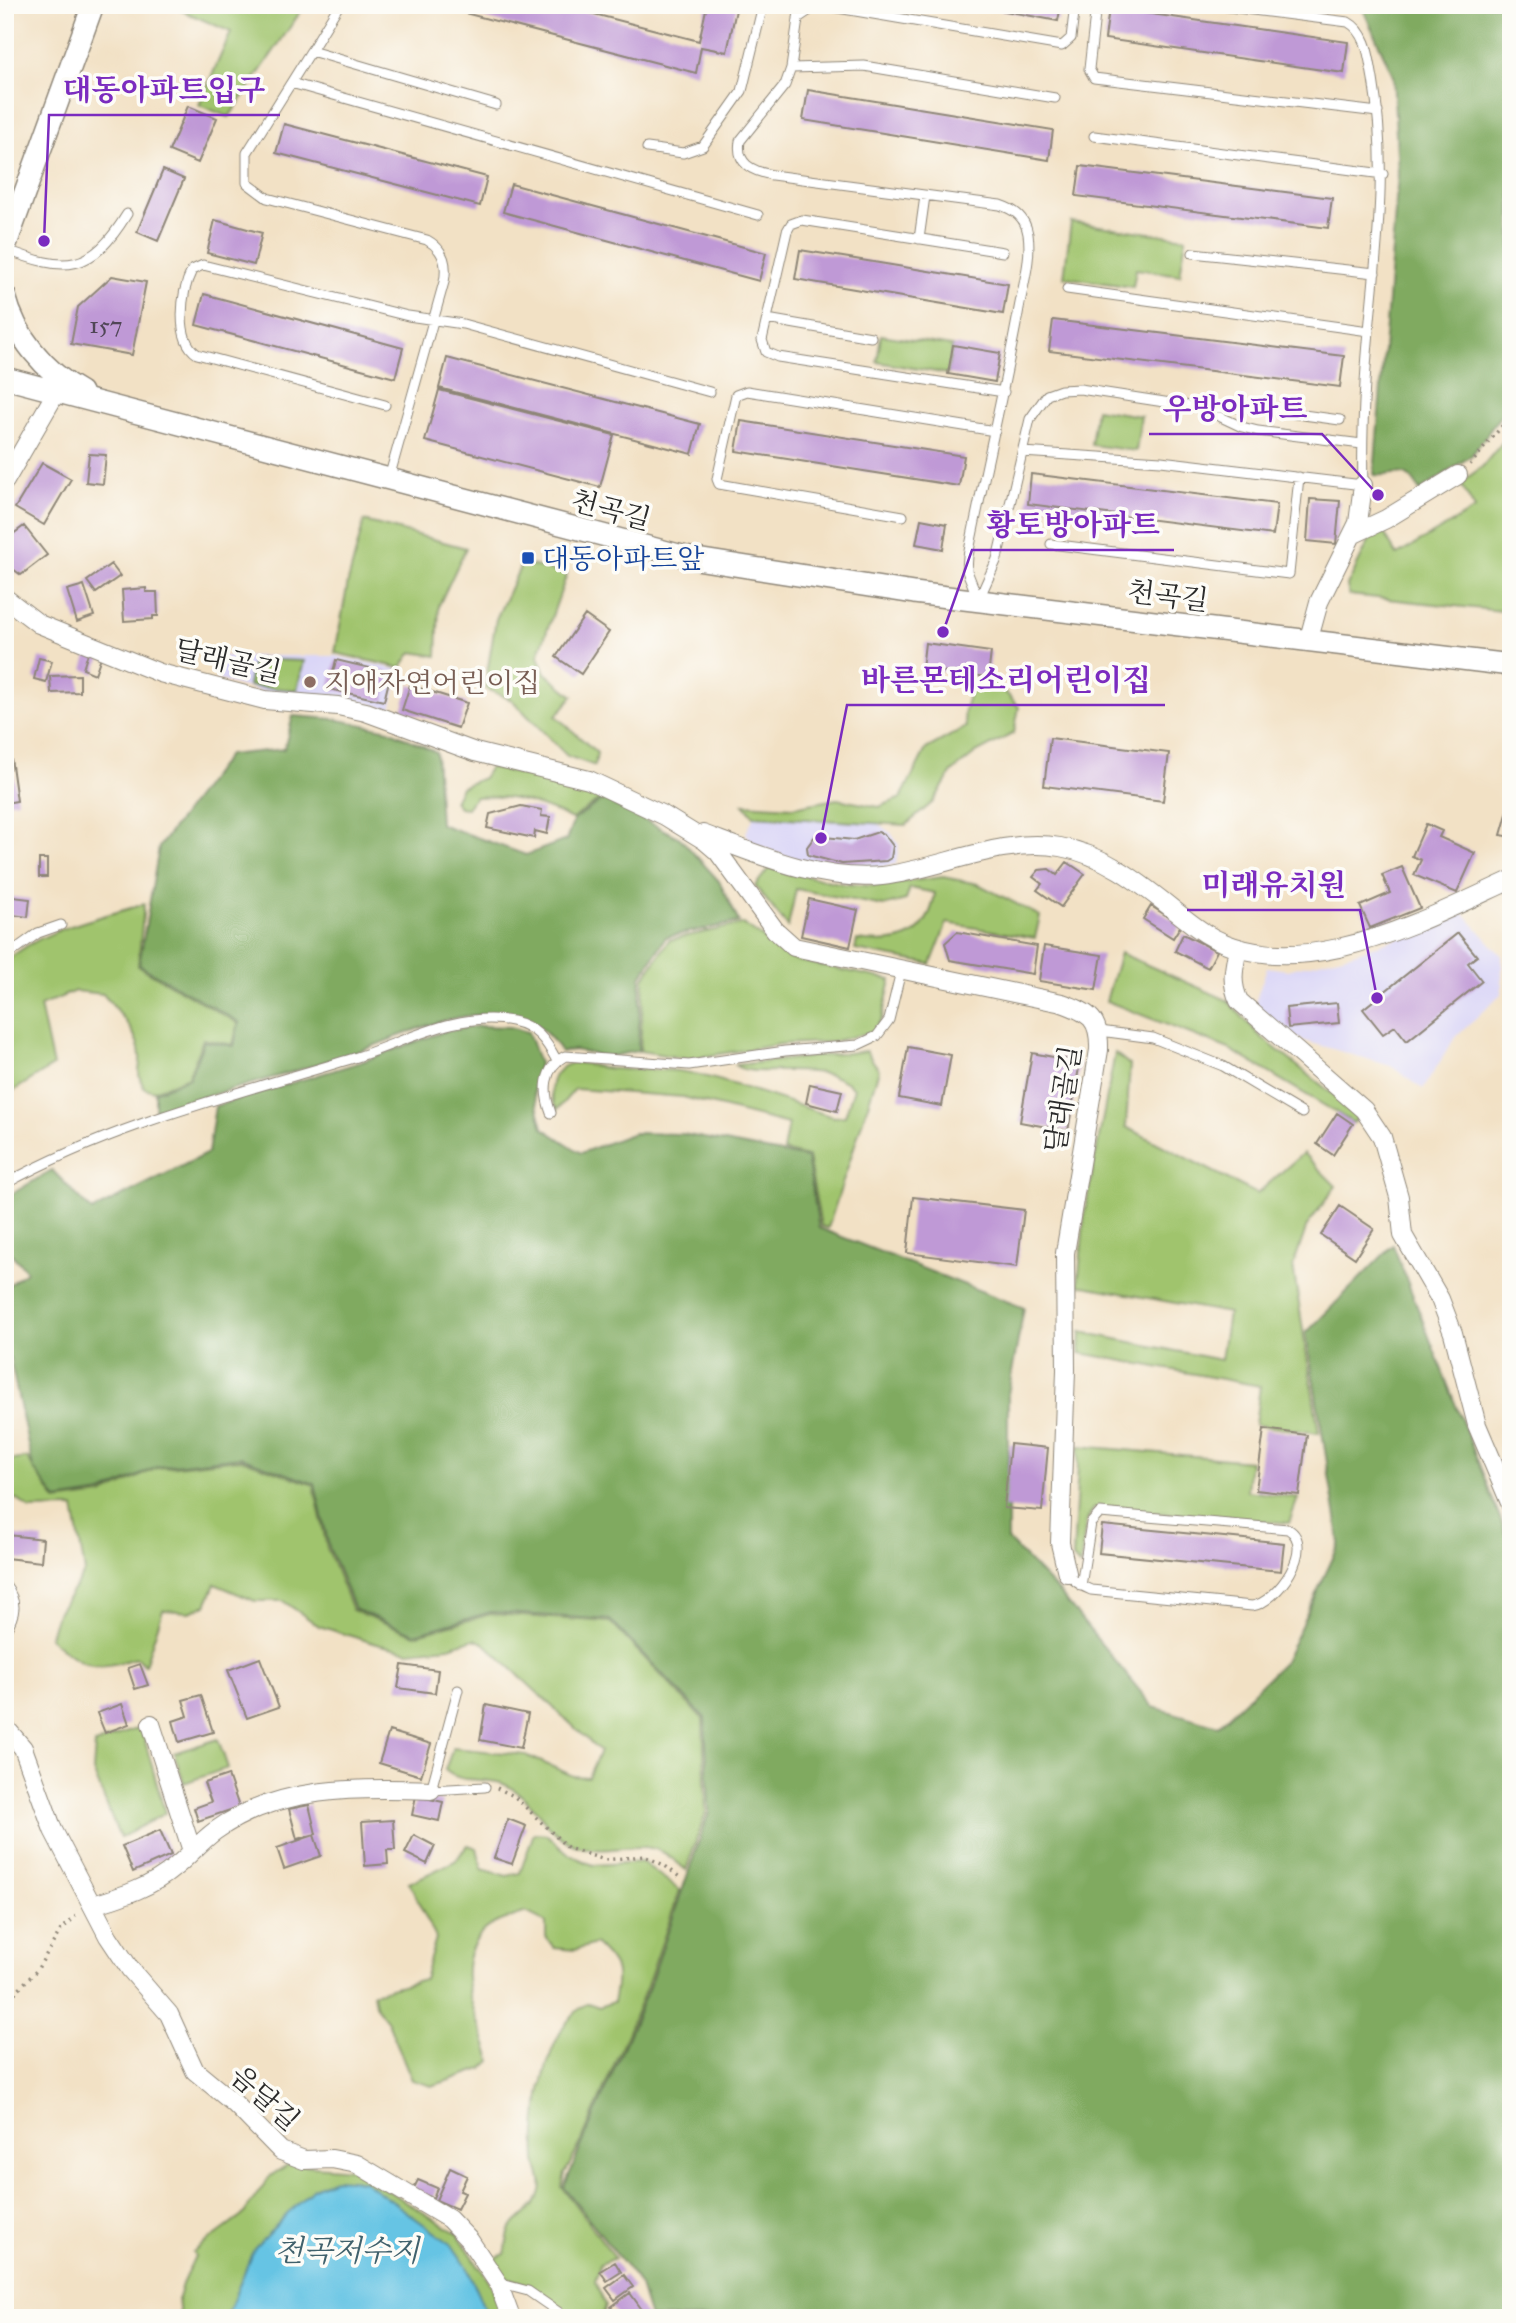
<svg xmlns="http://www.w3.org/2000/svg" width="1516" height="2323" viewBox="0 0 1516 2323" font-family="'IM FELL Great Primer','Noto Serif KR',serif">
<style>
.built{fill:#dad6f7}
.green{fill:#a0c46d;stroke:#66784c;stroke-width:2}
.forest{fill:#80aa60;stroke:#566a46;stroke-width:2}
.water{fill:#66c4e4;stroke:#487888;stroke-width:2}
.building{fill:#bf99d6}
.lines{fill:none;stroke-linecap:round;stroke-linejoin:round}
.service-casing{stroke:#8e8678;stroke-width:11}
.minor-casing{stroke:#8e8678;stroke-width:20}
.tertiary-casing{stroke:#8e8678;stroke-width:24}
.path{stroke:#8e8678;stroke-width:3.5;stroke-dasharray:2 5;stroke-linecap:butt}
.service{stroke:#fff;stroke-width:9}
.minor{stroke:#fff;stroke-width:18}
.tertiary{stroke:#fff;stroke-width:21}
.transit-dot{fill:#1a4fb4;stroke:#fdfcf7;stroke-width:2.5}
.education-dot{fill:#8d6e63;stroke:#fdfcf7;stroke-width:2.5}
.labels{text-anchor:middle;dominant-baseline:central;stroke-width:7;stroke-linejoin:round;paint-order:stroke}
.number-label{font-size:24px;fill:#504656}
.street-label{font-size:28px;fill:#2b2b2b;stroke:#fdfcf7}
.transit-label{font-size:28px;fill:#164399;stroke:#fdfcf7;text-anchor:start}
.education-label{font-size:28px;fill:#785e54;stroke:#fdfcf7;text-anchor:start}
.water-label{font-size:30px;font-style:italic;fill:#40616c;stroke:#fdfcf7}
.leader{fill:none;stroke:#7b2cbf;stroke-width:2.5}
.callout-dot{fill:#7b2cbf;stroke:#fdfcf7;stroke-width:2.5}
.callout-label{font-size:30px;text-anchor:middle;font-weight:bold;fill:#7b2cbf;stroke:#fdfcf7;stroke-width:7;stroke-linejoin:round;paint-order:stroke}
</style>
<rect width="100%" height="100%" fill="#fdfcf7"/>
<filter id="ink" filterUnits="userSpaceOnUse"><feTurbulence type="fractalNoise" baseFrequency=".0143" numOctaves="2"/><feDisplacementMap in="SourceGraphic" scale="14" xChannelSelector="R" yChannelSelector="G"/><feConvolveMatrix kernelMatrix="1 2 1 2 8 2 1 2 1" color-interpolation-filters="sRGB"/></filter>
<filter id="wash" filterUnits="userSpaceOnUse"><feTurbulence type="fractalNoise" baseFrequency=".00686" numOctaves="4" result="noise"/><feDisplacementMap in="SourceGraphic" scale="28" xChannelSelector="R" yChannelSelector="G"/><feGaussianBlur stdDeviation="1.57" result="paint"/><feColorMatrix in="noise" values="0 0 0 0 0 0 0 0 0 0 0 0 0 0 0 0 0 1.4 0 .05"/><feComposite in="paint" operator="in"/></filter>
<g filter="url(#wash)">
<rect width="100%" height="100%" fill="#f2e1c5"/>
<path class="built" d="M221,656H335L400,670L391,709L339,696L267,693L215,679Z
M754,817L878,824L891,833L899,845L896,864L860,870L786,857L751,843L746,833Z
M1459,908L1502,956V993L1454,1039L1423,1089L1391,1066L1295,1038L1279,1029L1255,1003L1267,967L1287,970L1351,954L1401,937Z"/>
<path class="green" d="M169,5H305L229,117L199,105L231,32Z
M1071,222L1186,238L1180,275L1136,269L1133,287L1064,277Z
M881,335L952,346L948,374L877,362Z
M1096,409L1141,416L1136,451L1091,445Z
M1511,432V612L1349,595L1347,586L1371,537L1382,530L1397,555L1475,509L1460,483L1482,467Z
M364,521L466,548L439,605L437,656L412,652L401,668L335,653L348,582Z
M522,563L567,574L538,656L545,673L573,696L556,716L597,753L595,766L567,756L512,700L487,689L485,685L496,619Z
M253,659L304,661L297,690L248,686Z
M973,679L995,681L1019,707L1014,733L976,753L952,772L933,802L906,825L754,816L744,804L793,807L837,799L879,807L901,798L926,749L966,727L964,714Z
M490,767L581,789L602,798L572,819C541,804 510,794 475,797L467,808L459,807L454,801L461,787L483,778Z
M769,868L844,884L872,886L943,877L978,884L1040,916L1035,938L947,923L931,964L855,950L857,940C899,946 928,939 935,893L910,888L906,900L883,906L796,889L788,927L755,886Z
M144,904L138,966L238,1023L233,1045L203,1039L188,1077L154,1091L144,1088C135,1069 141,1072 140,1056C139,1032 117,1011 103,994L75,991L40,1006L53,1066L5,1096V962C43,928 97,919 144,904Z
M743,924L794,960L891,980L882,1018L873,1032L831,1042L782,1044L688,1059L640,1051L644,978L669,940Z
M1120,953L1227,1000L1260,1036L1359,1115L1354,1123L1229,1049L1106,1001Z
M866,1051L879,1070L828,1228L821,1226L808,1157L783,1151L788,1124L683,1097L575,1089L557,1110C549,1096 548,1077 563,1067C574,1059 587,1065 599,1067C630,1073 664,1066 695,1074C742,1085 788,1102 833,1117L845,1116L854,1088C820,1057 753,1081 735,1065Z
M1115,1053L1130,1065L1126,1127L1257,1194L1303,1153L1336,1186L1307,1226L1293,1266L1319,1433L1255,1425L1260,1386L1080,1353L1081,1332L1221,1360L1228,1313L1078,1285L1085,1212Z
M1079,1446L1250,1461L1247,1491L1298,1498L1289,1523L1094,1508L1086,1522L1080,1566L1073,1558Z
M27,1458L56,1501L102,1495L157,1468L241,1459L314,1485L327,1548L352,1610L415,1635L491,1614L610,1622L703,1719L706,1812L686,1870C678,1864 669,1854 660,1851C634,1840 606,1857 575,1845C545,1834 533,1794 501,1783C483,1777 460,1784 445,1770L453,1748L526,1755L573,1776L588,1777L600,1751L484,1643L474,1639L449,1647L408,1651L380,1645L319,1626L283,1601H255L215,1584L206,1605L190,1612L163,1610L145,1665L137,1658C92,1671 86,1669 49,1638L57,1614L85,1572L74,1508L30,1509L17,1499H5V1461Z
M141,1727L165,1813L120,1838L93,1771L95,1744Z
M218,1739L228,1768L184,1783L174,1753Z
M534,1833L546,1834L570,1855L593,1865L642,1862L680,1890L647,1986L582,2141L565,2173L562,2187L615,2258L600,2264L595,2282L606,2305L602,2318H573L530,2286L501,2275L490,2260L505,2254C507,2246 507,2235 511,2228C521,2216 537,2208 541,2191C544,2179 537,2171 536,2160C533,2114 545,2027 588,2003L599,2007L613,2002C620,1972 618,1965 595,1944L575,1950L554,1948L546,1937V1922L526,1912C514,1917 495,1921 486,1929C445,1966 481,2020 491,2061L482,2069L432,2086L412,2080L388,2022L375,2005L373,1993L424,1979L436,1938L409,1883L455,1861L468,1845L477,1848L482,1869L507,1876L520,1873Z
M289,2164L353,2169L458,2234L492,2286L503,2318H180L178,2298L182,2284L195,2256L193,2252L242,2216L270,2176Z"/>
<path class="forest" d="M1361,5H1511V401L1472,455L1420,491C1404,463 1400,477 1374,475L1398,174L1393,75Z
M293,716L334,719L389,730L436,752L440,824L526,855L566,840L574,820L603,799L680,838L719,881L739,922L666,937L641,977L638,1051L607,1057L575,1050L561,1052C541,1019 517,1013 479,1015C436,1017 396,1039 356,1052C290,1074 223,1092 155,1110V1092L189,1078L204,1041L234,1046L239,1022L139,965L159,847L228,755L284,749Z
M480,1026L510,1027L528,1032L539,1063L534,1094L543,1128L581,1153L634,1133L683,1134L807,1158L819,1228L1024,1308L1008,1394V1540L1057,1590L1153,1707L1218,1726L1284,1662L1340,1543L1306,1333L1393,1245L1511,1546V2318H650L639,2283L564,2187L649,1987L709,1812L705,1718L610,1620L491,1612L415,1634L354,1609L329,1547L315,1484L241,1457L157,1467L102,1493L57,1500L33,1468L10,1358L5,1357V1288L27,1271L5,1247V1198L52,1170L92,1211L208,1153L215,1106L361,1062L445,1031Z"/>
<path class="water" d="M335,2179L364,2181L451,2244L467,2267L488,2318H226L254,2248L313,2188Z"/>
<g id="blocks">
<path class="building" d="M434,5H559L699,41L707,5H737L727,52L701,47L696,73Z
M973,5H1061L1058,21Z
M1109,8L1348,42L1344,73L1105,39Z
M808,90L1053,130L1049,160L803,120Z
M188,106L217,118L198,163L169,151Z
M284,124L487,177L480,206L276,153Z
M1080,166L1332,198L1328,228L1076,196Z
M163,170L184,179L158,241L137,232Z
M511,184L766,253L759,281L503,212Z
M215,220L262,233L254,265L207,253Z
M800,250L1008,284L1003,314L795,279Z
M112,276L146,282L132,355L71,344L78,307Z
M204,294L403,348L395,378L196,325Z
M1053,320L1344,356L1340,387L1049,351Z
M953,345L1000,353L995,382L948,374Z
M447,358L700,424L692,454L439,388Z
M439,390L614,435L600,487L425,441Z
M741,421L964,456L959,486L736,451Z
M89,454L106,455L103,484L86,482Z
M42,463L71,479L44,525L15,508Z
M1031,474L1277,504L1273,535L1028,504Z
M1310,499L1340,501L1336,544L1307,541Z
M921,519L947,524L943,549L916,544Z
M24,526L47,555L21,575L5,563V540Z
M111,564L120,576L96,593L87,581Z
M84,585L94,616L77,622L67,590Z
M146,588V592H157L158,616H153V619L124,621L122,590Z
M585,615L609,632L581,674L556,657Z
M925,643L991,652L988,677L922,669Z
M89,650L102,654L95,674L83,669Z
M39,658L52,661L46,682L34,679Z
M336,660L391,673L384,701L329,689Z
M80,675V692L51,693L50,676Z
M410,685L467,703L458,728L402,710Z
M1050,738L1169,753L1163,801L1044,786Z
M11,758L17,801L5,803V759Z
M1511,800V837L1501,835Z
M521,806L542,810L541,816L550,817L547,834L535,831L534,838L487,828L490,814Z
M1426,824L1442,831L1439,837L1475,853L1457,893L1414,875L1421,860L1412,856Z
M878,832L884,834L893,846L891,858L886,861L842,864L808,855L807,847L815,836L854,840Z
M39,859H47V877H39Z
M1067,862L1085,874L1061,907L1037,890L1042,884L1033,877L1039,870L1049,869L1057,875Z
M1402,867L1420,908L1370,928L1360,906L1390,893L1382,875Z
M5,896L30,899L28,917L5,914Z
M809,899L858,910L850,947L801,936Z
M1151,906L1181,925L1173,938L1143,919Z
M957,932L1037,946L1033,974L950,960L945,943Z
M1458,933L1477,956L1468,963L1482,981L1407,1041L1395,1026L1383,1034L1363,1009Z
M1183,934L1217,951L1208,968L1175,951Z
M1044,946L1102,955L1096,990L1039,981Z
M1337,1003L1339,1023L1288,1028L1286,1008Z
M908,1047L951,1055L942,1106L899,1098Z
M1032,1053L1080,1062L1068,1131L1020,1122Z
M810,1084L842,1091L837,1111L806,1103Z
M1337,1113L1353,1124L1333,1155L1317,1144Z
M913,1197L1024,1210L1017,1267L907,1253Z
M1340,1206L1374,1229L1355,1258L1321,1235Z
M1264,1429L1307,1435L1299,1495L1256,1490Z
M1010,1444L1048,1448L1042,1511L1004,1508Z
M1102,1525L1284,1543L1281,1571L1099,1553Z
M8,1535L43,1539L41,1562L6,1558Z
M260,1658L279,1707L247,1718L228,1670Z
M140,1664L148,1685L135,1689L128,1668Z
M402,1665L438,1670L435,1693L398,1688Z
M201,1695L213,1732L179,1742L173,1721L188,1716L183,1700Z
M122,1704L129,1724L105,1733L97,1713Z
M486,1705L528,1714L521,1748L480,1740Z
M389,1731L431,1744L421,1776L379,1763Z
M228,1775L239,1807L198,1821L194,1808L211,1802L204,1783Z
M416,1796L443,1802L439,1821L412,1815Z
M309,1805L316,1834L297,1839L289,1809Z
M508,1819L526,1826L512,1864L494,1858Z
M393,1820L395,1850H387L388,1864L365,1866L362,1822Z
M160,1830L171,1855L133,1872L122,1846Z
M314,1835L321,1856L284,1869L277,1848Z
M414,1835L435,1846L427,1864L405,1853Z
M450,2168L467,2176L460,2191L465,2193L457,2209L436,2200Z
M418,2180L437,2188L433,2198L413,2190Z
M615,2262L621,2272L607,2281L600,2271Z
M624,2275L633,2287L615,2300L606,2288Z
M630,2293L648,2318H619L611,2307Z"/>
</g>
</g>
<g filter="url(#ink)">
<use href="#blocks" fill-opacity="0" stroke="#8e8678" stroke-width="2"/>
<g class="lines">
<g class="service-casing">
<path id="service" d="M339,5L311,51L496,105
M800,5L791,68L785,85L740,141C736,164 752,171 772,175L1000,205C1015,210 1025,217 1028,234C1032,259 1022,289 1018,314C1003,395 984,475 968,556L967,571L978,599
M1096,5L1089,69L1094,78L1378,112
M798,18L813,8L826,6L1062,46L1071,38L1075,5
M311,51L247,153V183L267,198L427,240C443,249 448,263 444,282L389,478
M791,68L864,66L1055,98
M291,83L758,215
M1094,136L1383,174
M647,148L683,153L703,146L742,91L763,5
M919,239L925,196
M5,249C66,273 91,273 127,214
M1003,252L802,220L791,224L787,231L762,340L766,352L778,357L1004,392
M1193,253L1375,273
M1067,289L1369,331
M767,319L871,337
M385,405L197,354C175,339 181,292 192,270L203,265L408,316L463,324L710,392
M1204,409L1242,427L1258,431L1362,444
M1022,452L1161,461L1363,485C1362,451 1363,417 1365,383C1371,278 1391,185 1373,79C1369,59 1368,33 1348,22L1213,5
M903,516L719,484L717,479L736,395L747,391L995,431
M1051,544L1289,574L1299,477
M979,599L997,559L1030,419L1047,395L1061,390L1080,389L1203,408L1245,407L1340,420
M5,957L38,933L61,925
M1100,1031L1153,1038L1223,1066L1302,1113
M551,1113C543,1092 543,1068 565,1056L689,1065L785,1051L858,1045L877,1036L889,1020L901,971
M5,1184C113,1124 236,1094 354,1058C405,1042 456,1011 512,1021C536,1026 546,1040 557,1061
M1067,1573C1074,1582 1081,1586 1091,1590L1252,1606C1277,1603 1317,1546 1288,1529L1100,1513L1091,1523L1081,1586
M5,1585C18,1602 16,1613 5,1632
M458,1690L431,1790L485,1787
M498,2283L528,2291L567,2318
M611,2318V2317"/>
</g>
<g class="minor-casing">
<path id="minor" d="M5,481L57,391
M1354,534L1386,519L1458,475
M5,598L39,624L160,673L265,700L338,706L366,712L475,752L589,780L665,816L704,840L718,852L775,930L794,947L1062,1003C1090,1013 1100,1019 1099,1050L1065,1253L1066,1370L1060,1543L1067,1573
M1308,642L1319,602L1358,523L1363,485
M703,834C759,855 821,882 882,876C941,869 1000,837 1060,847C1114,856 1153,895 1196,927C1287,995 1423,920 1511,880
M1238,948C1234,968 1230,982 1239,1001L1364,1110L1382,1137L1399,1197L1403,1235L1440,1299L1453,1333L1477,1425L1511,1505
M151,1724L192,1851
M5,1727L23,1748L53,1830L108,1936L130,1969L169,2014L195,2071L235,2104L281,2151L304,2160L332,2159L357,2164L449,2219L470,2241L498,2283L511,2318
M93,1905C123,1896 152,1887 175,1867C189,1856 200,1842 215,1831C277,1786 358,1787 431,1790"/>
</g>
<g class="tertiary-casing">
<path id="tertiary" d="M5,247L93,5
M5,296C15,336 45,372 81,392
M5,378L690,558L914,593L1511,665"/>
</g>
<path class="path" d="M1470,465L1511,415
M497,1788L514,1796L568,1848L605,1860L644,1856L664,1865L681,1878
M5,2003L37,1970L60,1931L76,1916
M5,2308L16,2318"/>
<use href="#service" class="service"/>
<use href="#minor" class="minor"/>
<use href="#tertiary" class="tertiary"/>
</g>
</g>
<rect class="transit-dot" x="521" y="551" width="14" height="14" rx="3.5"/>
<circle class="education-dot" cx="310" cy="682" r="7"/>
<g class="labels">
<g class="number-label">
<text x="106" y="325">157</text>
</g>
<g class="street-label">
<text transform="translate(611 510) rotate(15)">천곡길</text>
<text transform="translate(1168 596) rotate(7)">천곡길</text>
<text transform="translate(228 661) rotate(13)">달래골길</text>
<text transform="translate(1063 1099) rotate(-81)">달래골길</text>
<text transform="translate(265 2098) rotate(42)">음달길</text>
</g>
<g class="transit-label">
<text x="542" y="558">대동아파트앞</text>
</g>
<g class="education-label">
<text x="324" y="682">지애자연어린이집</text>
</g>
<g class="water-label">
<text x="347" y="2251">천곡저수지</text>
</g>
</g>
<path class="leader" d="M44 241L49 115H280M1378 495L1322 434H1149M943 632L972 550H1174M821 838L847 705H1165M1377 998L1360 910H1187"/>
<g class="callout-dot">
<circle cx="44" cy="241" r="7"/>
<circle cx="1378" cy="495" r="7"/>
<circle cx="943" cy="632" r="7"/>
<circle cx="821" cy="838" r="7"/>
<circle cx="1377" cy="998" r="7"/>
</g>
<g class="callout-label">
<text x="164" y="100">대동아파트입구</text>
<text x="1235" y="419">우방아파트</text>
<text x="1073" y="535">황토방아파트</text>
<text x="1006" y="690">바른몬테소리어린이집</text>
<text x="1274" y="895">미래유치원</text>
</g>
<rect width="1516" height="2323" fill="none" stroke="#fdfcf7" stroke-width="28"/>
</svg>
